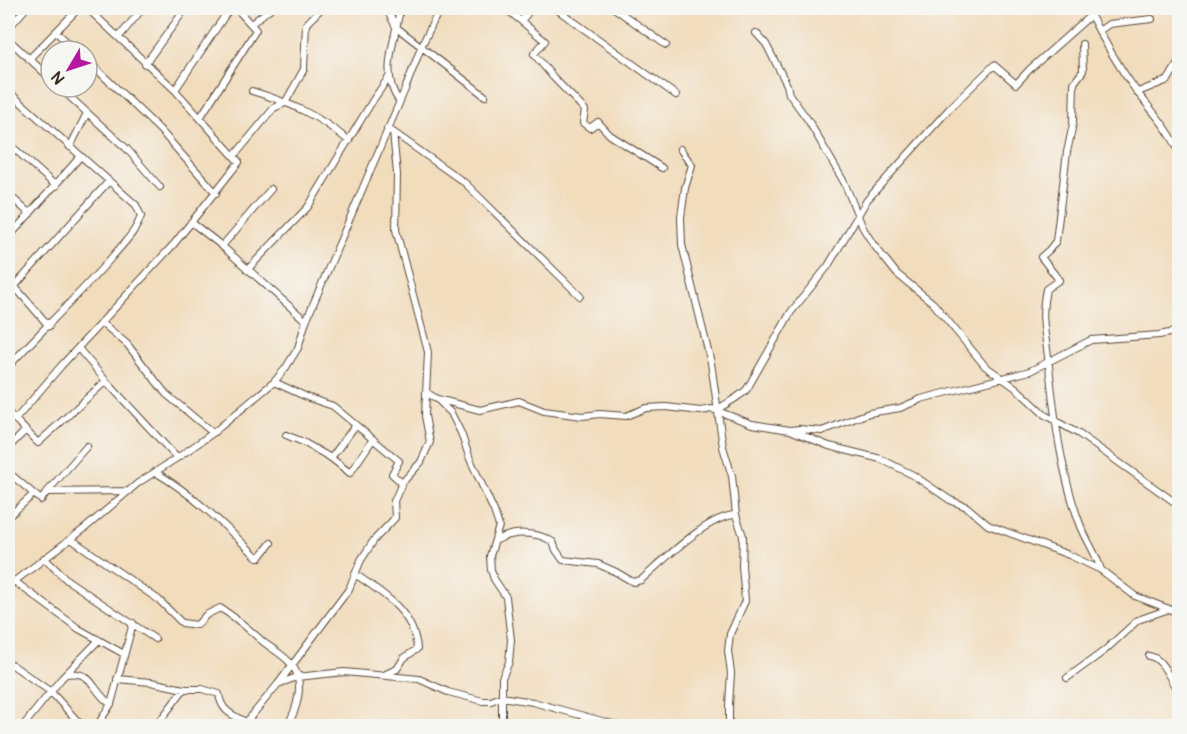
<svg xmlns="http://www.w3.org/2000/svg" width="1187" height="734" viewBox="0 0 1187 734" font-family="Pangolin,sans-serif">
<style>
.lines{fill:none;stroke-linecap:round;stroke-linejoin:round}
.minor-casing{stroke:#564536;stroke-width:8}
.minor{stroke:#fff;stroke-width:6}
</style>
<rect width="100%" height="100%" fill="#f6f6f2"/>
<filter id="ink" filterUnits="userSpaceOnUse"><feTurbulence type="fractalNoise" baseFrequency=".0167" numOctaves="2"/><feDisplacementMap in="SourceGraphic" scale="12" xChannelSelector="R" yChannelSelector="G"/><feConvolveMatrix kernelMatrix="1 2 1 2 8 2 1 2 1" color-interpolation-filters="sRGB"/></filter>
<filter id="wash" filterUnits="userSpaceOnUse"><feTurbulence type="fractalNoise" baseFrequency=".008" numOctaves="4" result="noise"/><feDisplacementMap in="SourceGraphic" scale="24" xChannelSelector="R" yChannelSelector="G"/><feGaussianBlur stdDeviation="1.35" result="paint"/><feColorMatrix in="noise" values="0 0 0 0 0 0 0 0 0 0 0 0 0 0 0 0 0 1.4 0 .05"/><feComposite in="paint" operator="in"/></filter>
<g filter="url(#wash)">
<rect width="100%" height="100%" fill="#f1dcbc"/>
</g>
<g filter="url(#ink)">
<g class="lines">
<g class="minor-casing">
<path id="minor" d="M386,8L396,27L485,96
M505,8L521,21L532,8
M555,8L676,95
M614,8L666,45
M1087,8C1101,36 1118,66 1137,92C1153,112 1169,129 1180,153
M521,21L545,41L534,54L553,77L585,110L583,123L590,128L598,122L610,135L662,168
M251,24L271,8
M8,29L26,8
M1099,31L1109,24L1152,19
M56,32L77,51
M756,33L766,44L787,85L789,94L808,120L844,182L863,228L873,244L897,274L933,303L985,366L1016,388L1045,415L1079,434L1180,506
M119,37L143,8
M8,39L51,79
M1082,44L1083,71L1074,83L1073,124L1067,152L1056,241L1049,250L1041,257L1059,280L1046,289C1040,318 1045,330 1048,357C1054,413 1060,471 1080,524C1086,540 1096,553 1101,570
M29,59L79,8
M87,60L160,130L216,193
M145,64L186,8
M59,87L127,149L160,187
M175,90L230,8
M8,91L136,205L141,216C136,232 123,244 112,257C79,295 42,330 8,367
M252,91C291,103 318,115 349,141
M1138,92L1168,80L1180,60
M399,101C379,74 396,38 400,8
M200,118L256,30L236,8
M393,132L465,183L580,296
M8,143L56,186
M70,147L87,113
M680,149L692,165L685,188L681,217L682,245L711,363L723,447L732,476L736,515L743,536L742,566L745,601L730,634L728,651L731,673L729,705V726
M235,155L274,108L285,103L304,69L306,24L322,8
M8,194L30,214
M191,222L222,246L306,321
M8,238L80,157
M222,246L271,189
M247,270L308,207L373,100L389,77
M8,279L49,326
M14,287L108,182
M101,322L127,344L166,394L213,433
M78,348L106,381L177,458
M274,382L309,398L333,406L399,461L392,474L402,483
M426,392L437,399L451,413L461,433L470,459L494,511L499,526L490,556L491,570L494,579L506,597L511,640L509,662L502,678V726
M437,399L480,410L519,401L544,411L582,416L600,414L626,416L646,408L666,407L701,411L712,409L752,424L790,430L829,446L881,459L913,475L950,500L967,507L988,525L1069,555L1101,570L1135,596L1169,609
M717,410C726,403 739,398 747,389L791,312L828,266L867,200L950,108L994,65L1016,84L1030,69L1091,15
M8,412L38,443L106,381
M15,420L61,366L174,244L239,162L175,90L87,8
M790,430L799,429L822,431L869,413L900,408L921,399L1030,371L1091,340L1159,335L1180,331
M286,435L303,442L331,458L355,426
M8,448L25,431
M331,458L350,473L373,439
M8,472L34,494L8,517
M155,472C193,494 225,526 257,557H260L271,543
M47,492L87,446
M34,494L41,500L47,492L129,491
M71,539L159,600L182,623L197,625L206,615L220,608C236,617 247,628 261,640C270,648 283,654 291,664C306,680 297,710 287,726
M495,541C512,531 536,531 553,542L556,550L563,560L598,564L616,572L633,582L641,580C662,562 708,515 736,515
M44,558L67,580L155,639
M355,574C384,594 414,612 417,649L404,658L397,669L386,674
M14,581L79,629L124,654
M8,586L84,529L138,483L177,458L213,433L274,382L285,369L298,348L306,321L406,87L422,45L440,8
M1149,656C1164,658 1170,682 1180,694
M8,662L51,692L82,726
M66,674C95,670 91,692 111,704
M1067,678L1104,651L1138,620L1169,609L1180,614
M117,679L151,682L184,689H202L219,694C221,711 232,715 246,722
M278,684L349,589L361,560L374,540L395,518L394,501L402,483L421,462L430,442L425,416L428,352L396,230L397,174L393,132L387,129
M23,726L61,679L99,640
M97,726L111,704L133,623
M156,726L184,689
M243,726L278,684L297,677L344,672L419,679L448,692L483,701H491L501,697L533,702L620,726"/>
</g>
<use href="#minor" class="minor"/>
</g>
</g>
<rect width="1187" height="734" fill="none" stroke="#f6f6f2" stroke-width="30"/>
<g transform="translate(69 69) rotate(231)"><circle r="28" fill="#f6f6f2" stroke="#aba49d" stroke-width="1.5"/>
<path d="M0-4.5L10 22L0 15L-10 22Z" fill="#b5179e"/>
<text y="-9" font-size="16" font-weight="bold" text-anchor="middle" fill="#3b2a1e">N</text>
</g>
</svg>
